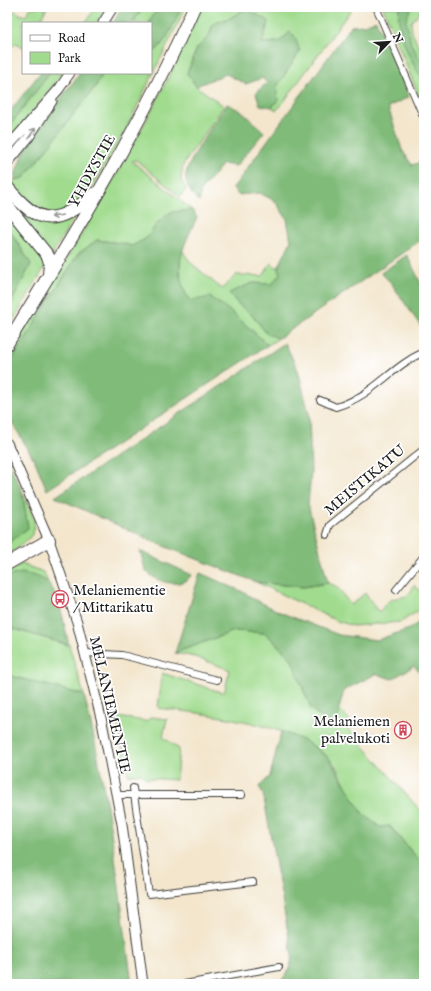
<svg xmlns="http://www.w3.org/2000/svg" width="431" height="991" viewBox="0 0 431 991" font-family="'IM FELL English',serif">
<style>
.green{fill:#a0db8e;stroke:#5e7c55}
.forest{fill:#80bb79;stroke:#4e6c4a}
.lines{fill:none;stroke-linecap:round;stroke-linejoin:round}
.street-casing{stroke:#3c3a37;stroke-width:8}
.secondary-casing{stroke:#3c3a37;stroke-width:11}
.highway-casing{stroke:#3c3a37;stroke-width:14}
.street{stroke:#fff;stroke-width:6}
.secondary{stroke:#fff;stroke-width:9}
.highway{stroke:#fff;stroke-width:12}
.oneway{stroke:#999}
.labels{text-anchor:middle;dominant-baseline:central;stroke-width:3.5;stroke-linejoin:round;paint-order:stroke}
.street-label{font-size:15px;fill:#1c1c1c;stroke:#fff}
.poi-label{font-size:15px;fill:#1c1c1c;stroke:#fff;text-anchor:start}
</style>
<rect width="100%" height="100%" fill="#fff"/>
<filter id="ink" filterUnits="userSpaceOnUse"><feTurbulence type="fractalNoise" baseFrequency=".025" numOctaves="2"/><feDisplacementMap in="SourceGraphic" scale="8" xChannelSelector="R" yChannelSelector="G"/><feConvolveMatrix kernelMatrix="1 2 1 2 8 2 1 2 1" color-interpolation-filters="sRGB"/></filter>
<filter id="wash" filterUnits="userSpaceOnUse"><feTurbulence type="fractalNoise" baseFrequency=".012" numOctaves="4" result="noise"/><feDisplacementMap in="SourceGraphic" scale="16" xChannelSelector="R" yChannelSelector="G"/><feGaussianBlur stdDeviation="0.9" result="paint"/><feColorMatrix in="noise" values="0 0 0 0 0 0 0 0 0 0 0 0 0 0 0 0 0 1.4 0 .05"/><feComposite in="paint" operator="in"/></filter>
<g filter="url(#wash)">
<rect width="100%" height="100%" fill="#f3e6cd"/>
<path class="green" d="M7,7C12,8 19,15 26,16L31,7H47L39,23H23V48L15,43L7,53Z
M96,7H107L97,23H85Z
M143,7H158L149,23H133Z
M181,7H186L124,133L7,331V311L31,264L7,226V186L15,180L24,178L96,86L103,73H151V53C165,48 175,20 181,7Z
M201,7H353L280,107L276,110L272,107L278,100L276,88L300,51L290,32L279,42L262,43L245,8L232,17L213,24L209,36L197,48L187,73L196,86L224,106L183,165L181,180L186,189L180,197L136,160L132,161L192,210L171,212L158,222L147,238L132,246L121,243L97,240L78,254L7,368V357C76,243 148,130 201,7Z
M383,7H424L411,22L412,33L424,56V109Z
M50,73H63L7,144V129Z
M182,250L191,263L222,289L236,275L263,276L271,263L278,268L280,274L272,284L252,283L237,303L253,316L267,334L279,338L268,345L245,324L190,301L181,286L180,255Z
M22,491C38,528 44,531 7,555V544L28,528Z
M22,564L43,572L49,584C34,574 24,572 7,576V572Z
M256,582L303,587L328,583L336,586L351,605L365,593L379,612C382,609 386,602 391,600C402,594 407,602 414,585L424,594V607L401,622L353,626L337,621Z
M7,627L69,645L84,695L7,675Z
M234,631L265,633L291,658L311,709L322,719L337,725L339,709L350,720L345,725L420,810L424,807V866L390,826L380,828C375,823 368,820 363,815C349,800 343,772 329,758C293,723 206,714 158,708L162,673L224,693L230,670L195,657L175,653Z
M117,717L146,721L152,717L167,719L163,737L179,749L176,780L146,778L141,773L128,775Z"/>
<path class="forest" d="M122,7H143L133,23H113Z
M158,7H181C176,20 164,48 151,53V23H149Z
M399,7H411L406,20L411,44L424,64V82C410,61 396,32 399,7Z
M245,8L269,21L262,43L279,42L290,32L294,35L300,51L276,88L278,100L272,107L260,105L256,93L267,83L262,78L246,84L226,74L196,86L187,73L197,48L209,36L213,24L232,17Z
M376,20L409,97L388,107L402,150L412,165L424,161V238L279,338L267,334L253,316L237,303L229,293L252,283L272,284L280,274L278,268L291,241L287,219L275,201L260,193L238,195L233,188L351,26L364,25Z
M40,73H50L7,129V115Z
M80,73H103L96,86L24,178L15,180C14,156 64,95 80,73Z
M227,104L243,112L264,132L236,166L223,164L201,190L199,202C193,195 184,185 186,174C189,158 217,120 227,104Z
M192,210L197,217C183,248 170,268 190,301L210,297L229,310L268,345L47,490L35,461L7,414V368L78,254L97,240L121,243L132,246L147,238L158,222L171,212Z
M7,226L31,264L7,311Z
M407,255L424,290V331L391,283L381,273Z
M285,343L298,370L309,414L311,473L308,504L328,583L303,587L256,582L166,547L55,497Z
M7,459L22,491L28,528L7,544Z
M140,551L192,575C190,577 187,580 185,581C174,587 151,580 145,569C143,564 142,556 140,551Z
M22,573C31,575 41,576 48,583C60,594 65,630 69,645L7,627V576Z
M200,573L243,592L256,600L282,613L339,635L377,640L409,629L424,619V677L414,666L392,679L376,674L344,690L339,709L338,725L322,719L311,709L291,658L265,633L234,631L175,653Z
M7,675L84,695C108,790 119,888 132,984H7Z
M281,732L304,740L329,758L363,814L380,827L389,826L424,866V984H267L281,981L290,969L292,955L263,793L259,787L270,776Z"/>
</g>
<g filter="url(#ink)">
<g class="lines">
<g class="street-casing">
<path id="street" d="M376,7L424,118
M320,400L336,407C375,395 390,367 424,352
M327,535L330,525L424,449
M396,590L424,556
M85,653L122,655L217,680
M133,788L149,894L253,882
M116,795H242
M185,984L279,967"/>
</g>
<g class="secondary-casing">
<path id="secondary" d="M103,23L113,7
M7,148L59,89L70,73
M7,164L29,137L52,101
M7,443L49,540L77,622L102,722L122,824L143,984"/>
</g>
<g class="highway-casing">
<path id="highway" d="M7,187C40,227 56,226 94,194
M7,205L48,256L50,263L49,275
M7,344C74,235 142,125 194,7
M7,564L49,540"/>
</g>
<use href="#street" class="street"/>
<use href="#secondary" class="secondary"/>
<use href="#highway" class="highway"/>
</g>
<defs><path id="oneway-shaft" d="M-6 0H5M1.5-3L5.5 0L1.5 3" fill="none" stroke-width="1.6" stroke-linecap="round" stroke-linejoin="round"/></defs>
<g class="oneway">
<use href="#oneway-shaft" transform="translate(32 133) rotate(-55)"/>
<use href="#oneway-shaft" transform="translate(57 216) rotate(170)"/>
</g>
</g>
<defs>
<g id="bus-ring" transform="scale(0.9)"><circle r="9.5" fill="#fff" stroke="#d1495b" stroke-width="1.5"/><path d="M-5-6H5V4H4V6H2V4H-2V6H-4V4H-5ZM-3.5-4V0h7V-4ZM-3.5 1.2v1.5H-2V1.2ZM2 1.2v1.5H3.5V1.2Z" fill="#d1495b"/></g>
<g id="building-ring" transform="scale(0.9)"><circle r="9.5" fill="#fff" stroke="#d1495b" stroke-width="1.5"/><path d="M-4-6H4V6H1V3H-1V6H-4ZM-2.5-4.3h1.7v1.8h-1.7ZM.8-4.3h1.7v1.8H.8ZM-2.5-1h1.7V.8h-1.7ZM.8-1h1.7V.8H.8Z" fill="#d1495b"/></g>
</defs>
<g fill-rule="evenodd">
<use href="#bus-ring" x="60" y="599"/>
<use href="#building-ring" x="403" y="730"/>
</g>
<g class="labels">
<g class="street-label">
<text transform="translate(92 171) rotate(-61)">YHDYSTIE</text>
<text transform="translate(365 480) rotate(-40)">MEISTIKATU</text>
<text transform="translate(110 705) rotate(77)">MELANIEMENTIE</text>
</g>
<g class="poi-label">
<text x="73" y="590">Melaniementie<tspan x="73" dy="17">/ Mittarikatu</tspan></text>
<text x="390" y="721" text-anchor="end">Melaniemen<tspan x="390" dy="17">palvelukoti</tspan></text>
</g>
</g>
<rect width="431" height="991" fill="none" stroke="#fff" stroke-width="24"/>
<rect x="22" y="22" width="130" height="52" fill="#ffffff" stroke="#a4a4a4"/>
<rect x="30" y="35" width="20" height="6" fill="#ffffff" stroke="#a4a4a4"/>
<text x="58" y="42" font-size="12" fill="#1c1c1c">Road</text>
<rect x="30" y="52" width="20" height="12" fill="#a0db8e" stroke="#a4a4a4"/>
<text x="58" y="62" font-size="12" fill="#1c1c1c">Park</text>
<g transform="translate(389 42) rotate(65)" stroke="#ffffff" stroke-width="3" paint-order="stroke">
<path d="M0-3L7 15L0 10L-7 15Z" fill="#1c1c1c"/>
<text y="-6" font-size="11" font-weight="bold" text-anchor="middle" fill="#1c1c1c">N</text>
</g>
</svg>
